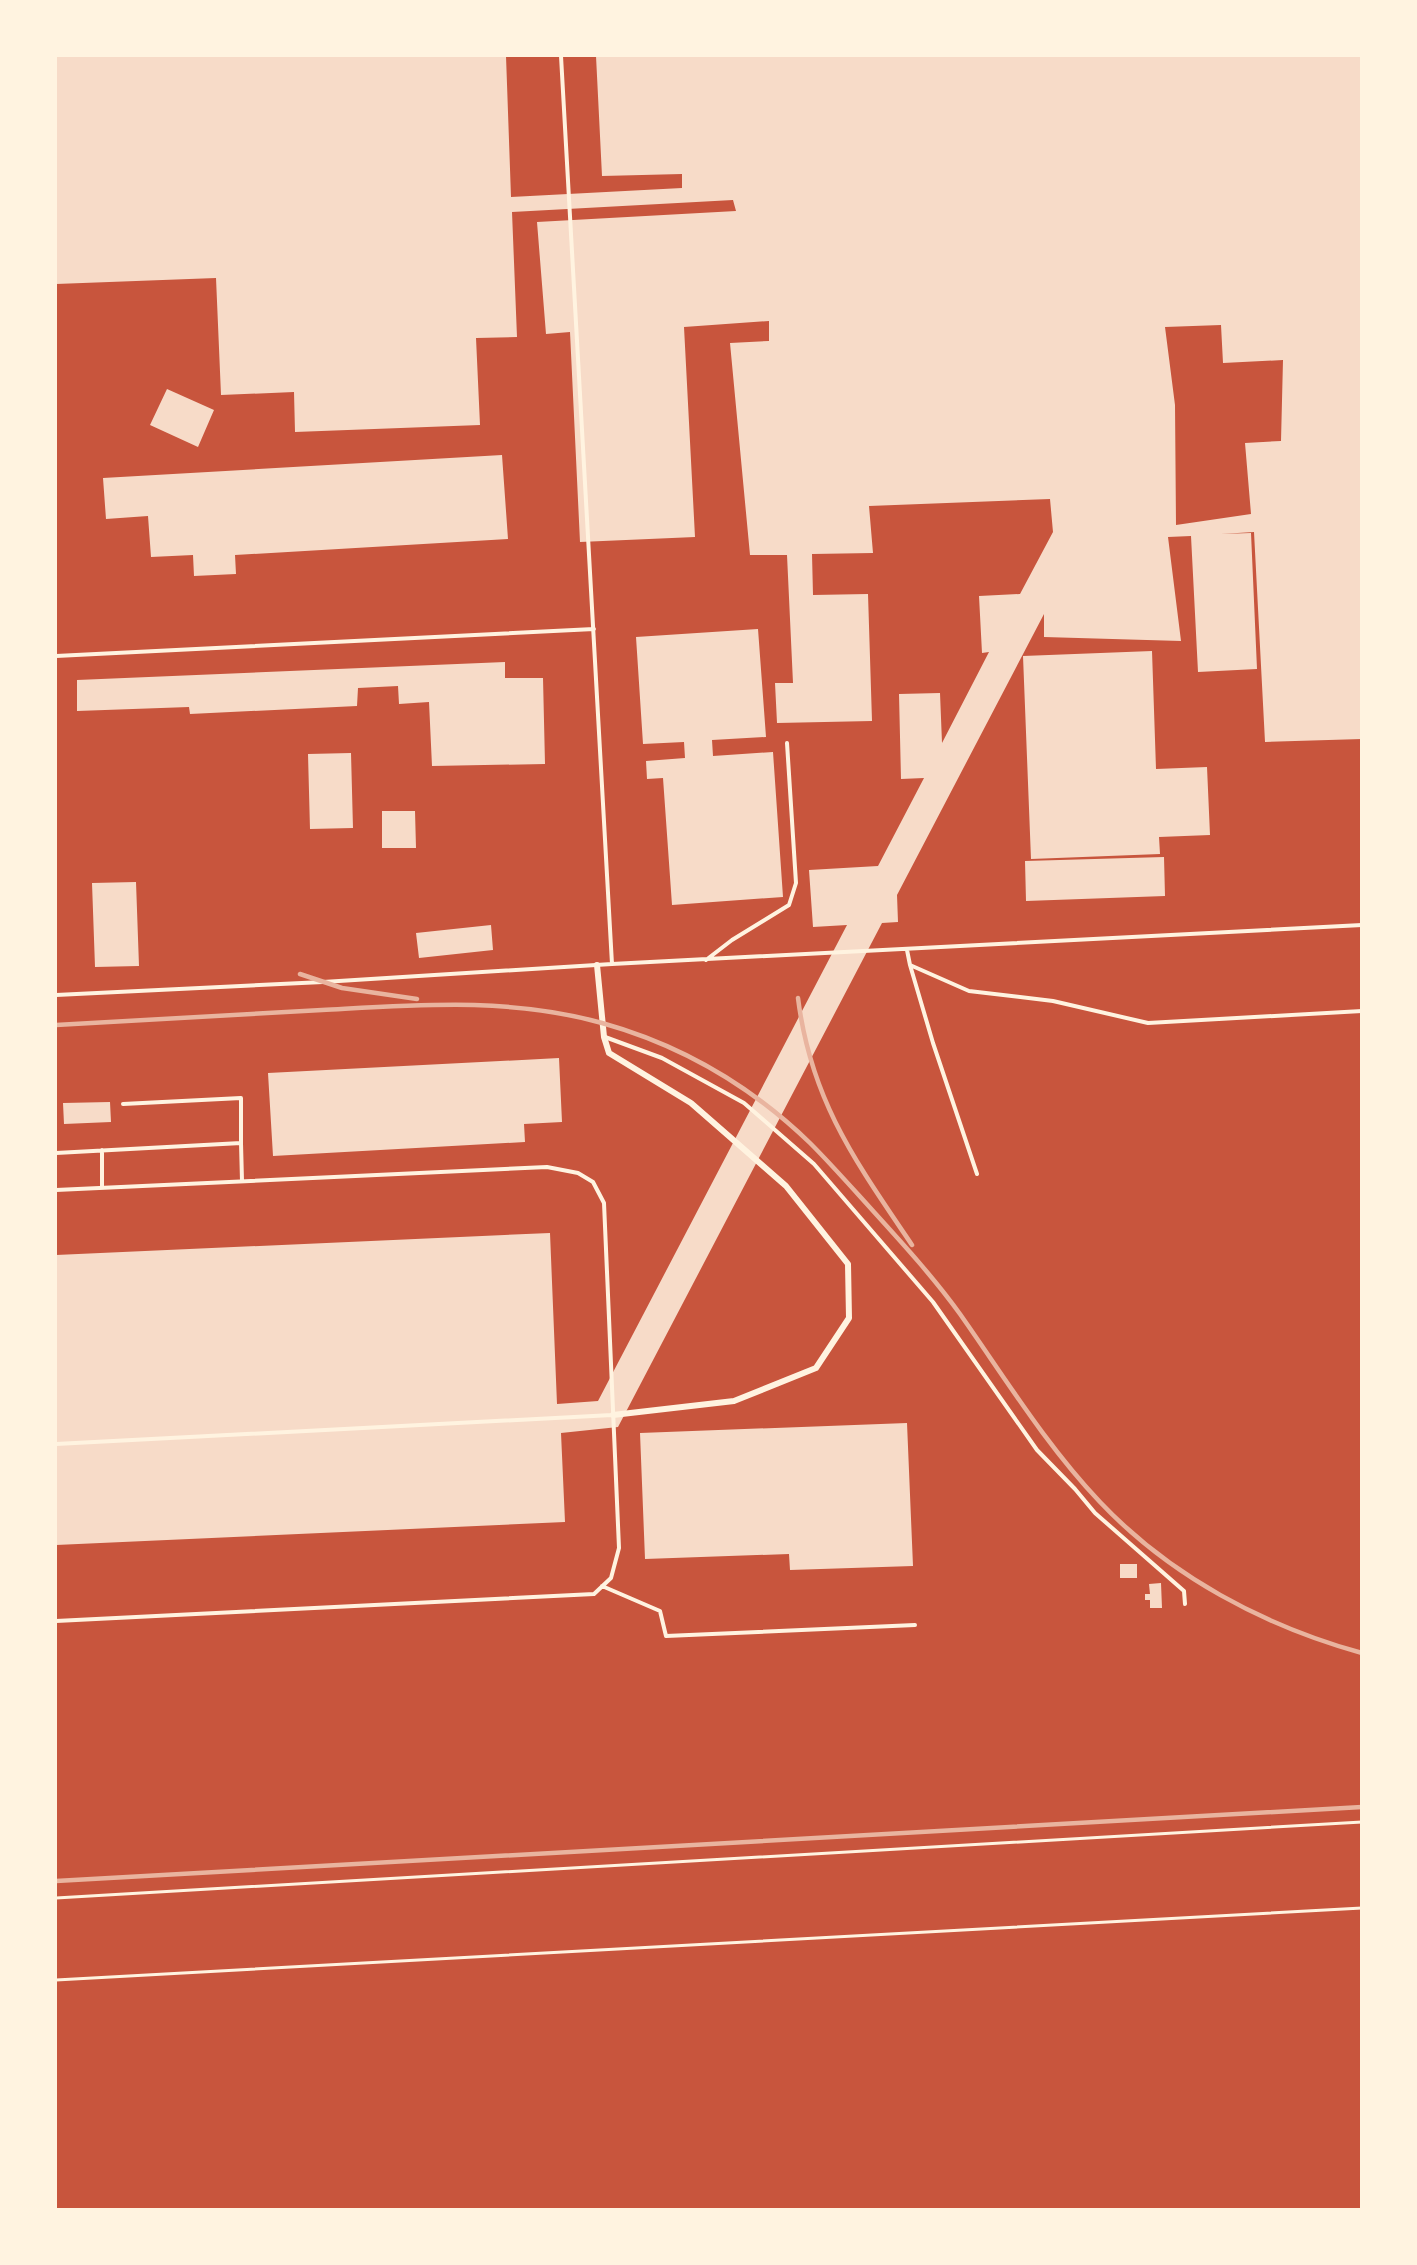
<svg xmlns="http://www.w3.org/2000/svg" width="1417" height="2265" viewBox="0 0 1417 2265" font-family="'Asap Condensed',sans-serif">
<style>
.building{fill:#f7dbc8;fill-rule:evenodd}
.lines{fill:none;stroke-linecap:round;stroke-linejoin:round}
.path{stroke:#fff3e0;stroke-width:3}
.service{stroke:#fff3e0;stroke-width:4}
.minor{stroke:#fff3e0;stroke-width:6}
.rail{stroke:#e9b49f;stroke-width:4.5}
</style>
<rect width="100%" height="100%" fill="#c8553d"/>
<path class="building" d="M56,56H506L511,197L682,188V174L602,176L596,56H1362V739L1265,742L1254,532L1221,534L1251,533L1257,669L1198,672L1191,536L1168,537L1181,641L1044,637V614L897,895L898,922L882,923L618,1427L561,1433L565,1522L56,1545V1255L550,1233L557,1404L598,1401L847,925L813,927L809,870L878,866L924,778L901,779L899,694L940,693L942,743L989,652L982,653L979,596L1020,594L1053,532L1050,499L869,506L873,553L812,554L813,595L868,594L872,721L777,723L775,683H793L787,555H750L730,343L769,341V321L684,327L695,537L580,542L570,332L546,334L537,222L736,211L733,200L512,212L517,337L476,338L480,425L295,432L294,392L221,395L216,278L56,284ZM1221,325L1223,363L1283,360L1281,441L1245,443L1251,514L1176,525L1175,405L1165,327Z
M167,389L214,410L198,447L150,425Z
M502,455L508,539L235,555L236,574L194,576L193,555L151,557L148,516L106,519L103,478Z
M758,629L766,737L712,740L713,756L773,752L783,897L672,905L663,778L647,779L646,761L685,758L684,742L643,744L636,637Z
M1152,651L1156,769L1207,767L1210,835L1159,837L1160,854L1031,859L1023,656Z
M505,662V678H543L545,764L432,766L429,702L399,704L398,686L358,688L357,706L190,714L189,707L77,711V680Z
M351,753L353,828L310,829L308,754Z
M382,811H415L416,848H382Z
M1164,857L1165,896L1026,901L1025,861Z
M136,882L139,966L95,967L92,883Z
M491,925L493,950L419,958L416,933Z
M559,1058L562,1122L524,1124L525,1142L273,1156L268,1073Z
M110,1102L111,1122L64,1124L63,1103Z
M907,1423L913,1566L790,1570L789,1554L645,1559L640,1433Z
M1120,1564H1137V1578H1120Z
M1161,1583L1162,1608H1150V1600H1145V1594H1150L1149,1584Z"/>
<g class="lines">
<path class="path" d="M56,1898L1362,1822
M56,1980L1362,1908"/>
<path class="service" d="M561,56L612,964
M56,656L594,629
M907,950L910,965L969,991L1053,1001L1148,1023L1362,1011
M706,960L732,940L789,905L796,883L787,743
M910,965L933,1043L977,1174
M56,995L323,982L612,964L1362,925
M605,1037L662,1058L744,1103L814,1164L933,1302L1037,1450L1075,1489L1095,1513L1184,1591L1185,1604
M123,1104L241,1098V1143
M102,1150V1188
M56,1153L241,1143L242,1181
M56,1190L547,1167L578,1173L593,1182L604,1203L619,1548L611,1578L594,1594L56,1621
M56,1444L612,1415
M602,1586L660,1611L666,1636L915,1625"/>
<path class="minor" d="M597,965L604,1037L609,1053L691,1103L786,1186L848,1264L849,1318L816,1368L734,1401L613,1415"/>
<path class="rail" d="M300,974L342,988L417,999
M798,998C811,1101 856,1162 912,1245
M56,1025C144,1020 233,1015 322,1010C416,1005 510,997 602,1023C681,1045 751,1086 810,1143C832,1165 853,1189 874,1212C904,1245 934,1278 960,1314C1005,1378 1046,1445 1100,1502C1170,1576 1264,1626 1362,1653
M56,1881L1362,1807"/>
</g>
<rect width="1417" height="2265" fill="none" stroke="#fff3e0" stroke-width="114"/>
</svg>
